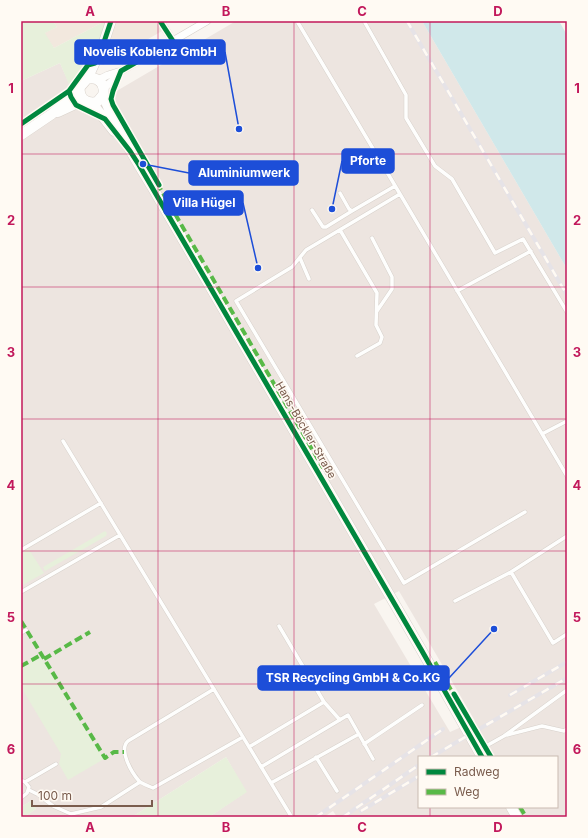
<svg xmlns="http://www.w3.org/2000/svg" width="588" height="838" viewBox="0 0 588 838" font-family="Inter,sans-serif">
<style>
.residential{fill:#f2e8de}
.industrial{fill:#ede5e0;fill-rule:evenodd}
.green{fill:#e7f0db}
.water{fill:#d0e8ea}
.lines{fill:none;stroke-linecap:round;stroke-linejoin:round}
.lane-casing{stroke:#d7d1cb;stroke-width:4.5}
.street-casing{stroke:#d7d1cb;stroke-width:8}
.secondary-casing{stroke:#d9d2cb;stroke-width:11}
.lane{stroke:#fefefd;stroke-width:3.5}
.street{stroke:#fefefd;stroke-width:7}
.secondary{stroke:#fefefd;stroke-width:10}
.rail-casing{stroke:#e6e3e7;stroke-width:4}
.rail{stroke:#fffaf3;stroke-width:2.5;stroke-dasharray:8;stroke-linecap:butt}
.quiet{stroke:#58b947;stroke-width:4;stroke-dasharray:8 4;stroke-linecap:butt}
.cycleway-casing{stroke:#fffaf3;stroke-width:8}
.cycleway{stroke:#00873e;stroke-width:5}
.grid{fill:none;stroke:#c2185b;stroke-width:1;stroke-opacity:0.55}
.labels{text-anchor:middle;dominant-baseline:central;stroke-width:3;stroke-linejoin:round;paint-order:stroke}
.street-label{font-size:11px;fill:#7a5c4d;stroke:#fffaf3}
.leader{fill:none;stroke:#1d4ed8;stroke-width:1.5}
.callout-dot{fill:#1d4ed8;stroke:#fffaf3;stroke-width:1.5}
.callout{fill:#1d4ed8;stroke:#1d4ed8;stroke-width:1.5}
.callout-label{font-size:12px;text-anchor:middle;font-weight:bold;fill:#fff}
.neatline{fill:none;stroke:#c2185b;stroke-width:1.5}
.grid-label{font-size:13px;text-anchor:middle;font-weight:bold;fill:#c2185b}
</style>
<rect width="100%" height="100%" fill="#f9f5f0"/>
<path class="residential" d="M53,21H105L54,48L44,33L57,27Z
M107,21H165L169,27L103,65L90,59L103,35Z"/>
<path class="industrial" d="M236,21H422L567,269V817H337L333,811L324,817H209L246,792L226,757L132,817H24L36,809L31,801L21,807V81L60,63L82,113L120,89ZM399,591L475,721L450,732L374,604ZM419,757H557V807H419Z"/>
<path class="green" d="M21,21H53L57,27L45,33L54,48L105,21H107C100,46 86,66 70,87L60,63L21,81Z
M105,531L107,533L106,536L45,571L43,567Z
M28,548L44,573L21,586V553Z
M40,657H41L104,759L68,780L59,764L61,754L21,687V667Z
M226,757L247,792L209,817H132Z
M31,801L36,809L24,817H21V807Z"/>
<path class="water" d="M422,21H559L567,35V269Z"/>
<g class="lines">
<g class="lane-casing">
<path id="lane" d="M297,21L400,194L306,250L292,267L236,301L404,583L525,512
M364,21L406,95V118L435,166L452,179L495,253L523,239L567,312
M340,193L349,209L352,211L395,186
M400,194L567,476
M312,210L323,227H326L352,211
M340,230L377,293L376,325L382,337L380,343L357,356
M372,238L392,277V289L377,311
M300,258L309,279
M457,291L531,251
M542,434L567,421
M63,441L291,816
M567,536L511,572L553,643L567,634
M21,550L101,503
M21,592L120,535
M455,601L511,572
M279,626L324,702L340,720
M21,633L26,630
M214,689L128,741C118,750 132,773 139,781C142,784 149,786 153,788L243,737
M507,735L542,726L564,731L567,729
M364,744L422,705
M249,747L324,702
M479,750L504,736L567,690
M316,757L337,791
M261,767L348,715L373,759
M21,780L25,782L29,787L27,793L21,798
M25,782L56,764
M271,783L359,734
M29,790L39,795L53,806L71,814L101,807L140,782"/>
</g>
<g class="street-casing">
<path id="street" d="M160,21L173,41
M98,80L108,75L121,71L207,21
M104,88L112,81L121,71"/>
</g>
<g class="secondary-casing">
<path id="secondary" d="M90,78V73L104,42L111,21
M103,95C117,129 135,159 154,190L422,651L482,757
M92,103L114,131
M58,112L84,100
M21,135L52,114L71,97L87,79C98,76 106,84 103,95L97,102C86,104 78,98 80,87
M511,807L517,817"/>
</g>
<use href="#lane" class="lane"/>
<use href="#street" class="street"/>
<use href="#secondary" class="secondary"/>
<g class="rail-casing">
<path id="rail" d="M407,21L567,295
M510,695L567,662
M431,757L567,678
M361,811L419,776
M316,817L443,729
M343,817L419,765"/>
</g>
<use href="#rail" class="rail"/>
<path class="quiet" d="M157,183L323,468
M21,621L105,758L114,752H124
M44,659L90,632
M435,662L455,697
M21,666L41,655
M520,807L526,817"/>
<g class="cycleway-casing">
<path id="cycleway" d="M111,21L104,42L95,63L88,65L69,91L71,97L76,105L105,119L130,151L139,165L422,651L482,757
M21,124L69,91
M159,185L113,105L111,99L113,91L121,71L173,41L160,21
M454,694L491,757"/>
</g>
<use href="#cycleway" class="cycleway"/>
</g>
<path class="grid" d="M158,21V817M294,21V817M430,21V757M21,154H567M21,287H567M21,419H567M21,551H567M21,684H567M430,807V817"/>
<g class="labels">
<g class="street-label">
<text transform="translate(306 430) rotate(60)">Hans-Böckler-Straße</text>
</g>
</g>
<path class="leader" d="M239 129L225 52M332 209L342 161M143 164L189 173M258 268L243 203M494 629L449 678"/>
<g class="callout-dot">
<circle cx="239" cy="129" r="4"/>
<circle cx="332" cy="209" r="4"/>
<circle cx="143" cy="164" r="4"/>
<circle cx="258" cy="268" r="4"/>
<circle cx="494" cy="629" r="4"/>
</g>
<g class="callout">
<rect x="75" y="40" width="150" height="24" rx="4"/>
<rect x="342" y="149" width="52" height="24" rx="4"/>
<rect x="189" y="161" width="109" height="24" rx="4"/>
<rect x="164" y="191" width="79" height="24" rx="4"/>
<rect x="258" y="666" width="191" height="24" rx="4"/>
</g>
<g class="callout-label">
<text x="150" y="56">Novelis Koblenz GmbH</text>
<text x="368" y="165">Pforte</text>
<text x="244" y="177">Aluminiumwerk</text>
<text x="204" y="207">Villa Hügel</text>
<text x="353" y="682">TSR Recycling GmbH &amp; Co.KG</text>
</g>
<rect width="588" height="838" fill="none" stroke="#fffaf3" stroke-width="44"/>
<rect x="418" y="756" width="140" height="52" fill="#fffaf3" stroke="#cabbb1"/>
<rect x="426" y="769" width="20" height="6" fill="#00873e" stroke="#cabbb1"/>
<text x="454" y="776" font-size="12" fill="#7a5c4d">Radweg</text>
<rect x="426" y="789" width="20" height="6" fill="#58b947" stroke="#cabbb1"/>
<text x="454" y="796" font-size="12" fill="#7a5c4d">Weg</text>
<path d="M32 800v6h120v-6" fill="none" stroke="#7a5c4d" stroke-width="2"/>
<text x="38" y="800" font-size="12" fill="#7a5c4d" stroke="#fffaf3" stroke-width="3" paint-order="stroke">100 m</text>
<rect x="22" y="22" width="544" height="794" class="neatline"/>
<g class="grid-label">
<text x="90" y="16">A</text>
<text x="226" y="16">B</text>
<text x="362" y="16">C</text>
<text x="498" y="16">D</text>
<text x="11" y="93">1</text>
<text x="577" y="93">1</text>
<text x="11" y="225">2</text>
<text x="577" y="225">2</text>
<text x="11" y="357">3</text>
<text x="577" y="357">3</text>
<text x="11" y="490">4</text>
<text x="577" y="490">4</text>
<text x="11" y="622">5</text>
<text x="577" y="622">5</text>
<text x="11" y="754">6</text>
<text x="577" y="754">6</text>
<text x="90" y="832">A</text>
<text x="226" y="832">B</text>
<text x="362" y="832">C</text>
<text x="498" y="832">D</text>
</g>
</svg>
